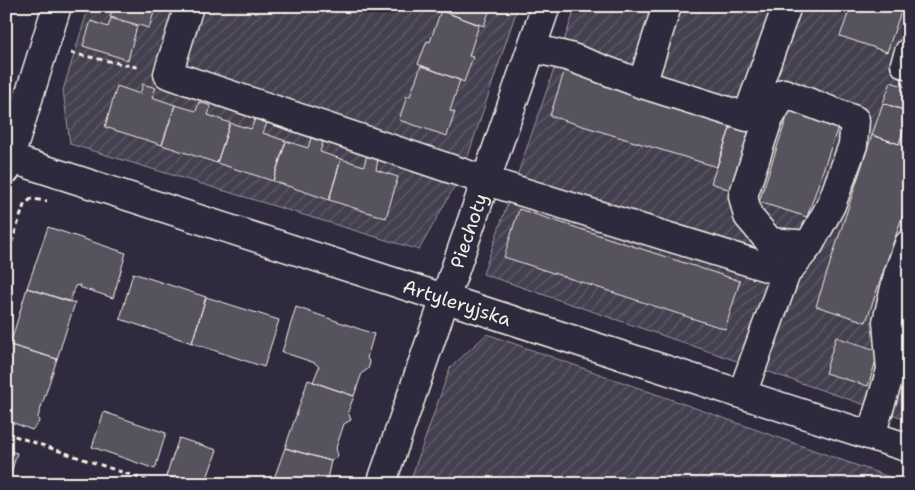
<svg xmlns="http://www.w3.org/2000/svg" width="915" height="490" viewBox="0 0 915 490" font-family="'Shantell Sans',sans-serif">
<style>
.garden{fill:url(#garden-furrows);stroke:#9c989c}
.building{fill:#56525f;stroke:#f4f1e8}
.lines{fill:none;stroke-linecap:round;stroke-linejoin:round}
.minor-casing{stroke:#f4f1e8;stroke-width:31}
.path{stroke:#f4f1e8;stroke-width:3;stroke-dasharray:5 4;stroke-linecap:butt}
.minor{stroke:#2f2a3d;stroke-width:28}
.labels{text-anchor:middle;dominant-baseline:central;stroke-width:4.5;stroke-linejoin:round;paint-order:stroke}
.street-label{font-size:19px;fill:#f4f1e8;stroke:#2f2a3d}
</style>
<defs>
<pattern id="garden-furrows" width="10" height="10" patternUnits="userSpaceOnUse" patternTransform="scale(1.25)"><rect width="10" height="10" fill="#454050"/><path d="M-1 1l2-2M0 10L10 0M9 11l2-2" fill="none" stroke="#605c69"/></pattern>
</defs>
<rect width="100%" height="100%" fill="#2f2a3d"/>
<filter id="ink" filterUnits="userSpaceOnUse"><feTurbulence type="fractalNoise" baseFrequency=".02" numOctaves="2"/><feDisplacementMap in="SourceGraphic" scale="10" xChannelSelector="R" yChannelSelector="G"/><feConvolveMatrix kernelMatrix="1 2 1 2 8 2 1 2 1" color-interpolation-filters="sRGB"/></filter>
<g filter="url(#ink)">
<path class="garden" d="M89,6H518L463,171L419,250L70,144L63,90Z
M576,6H909V420L483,274Z
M487,334L909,484H409L450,368Z"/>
<path class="building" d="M113,6H156L149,28L110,17Z
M439,6H491L484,26L438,10Z
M851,6H903L887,52L840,36Z
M441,10L479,25L469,56L473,57L464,82L418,64L427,41L430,42Z
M111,18L137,26L128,60L83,46L91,21L108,27Z
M421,66L460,80L450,111L455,112L447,136L399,120L407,96H410Z
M565,69L732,123L717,167L550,116Z
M891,82L909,88V112L883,103Z
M143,84L156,88L152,97L175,105L162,145L105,127L117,86L140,94Z
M199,102L211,106L208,115L230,123L217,163L162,145L175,105L196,111Z
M883,103L909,112L899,144L872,135Z
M790,108L839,124L807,217L759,202Z
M736,111L765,120L742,194L711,183Z
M908,118L909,197L866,322L816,306L872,135L899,144Z
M255,119L267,123L263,133L286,141L273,181L217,163L230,123L251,129Z
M311,138L323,142L320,152L341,159L329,200L273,181L286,141L308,148Z
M367,155L378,159L376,170L398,177L386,218L329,200L341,159L364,166Z
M519,209L740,281L725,329L504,257Z
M48,227L126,253L113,298L79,287L80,285L75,286L70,302L27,288Z
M133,273L206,297L192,343L120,319Z
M27,288L75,303L57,359L10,345Z
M206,297L279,320L264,367L192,343Z
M296,307L374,334L367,358L370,363L368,369L362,373L354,396L313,382L319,367L315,363L282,352Z
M836,337L879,351L868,386L825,373Z
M10,345L57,359L38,417L39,422L32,430L6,420V357Z
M308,380L354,396L348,412L351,420L344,424L336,448L338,456L331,461L285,448Z
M104,412L166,433L155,469L92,447Z
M179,438L217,450L205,484H190L166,476Z
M285,448L331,461L326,484H272Z
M6,450L17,453L8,484H6Z"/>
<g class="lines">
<g class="minor-casing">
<g id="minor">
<path d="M189,6L168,74L487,181L786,273"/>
<path d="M532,48L570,57L642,84L747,117L787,6"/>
<path d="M905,64L909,52"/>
<path d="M642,84L667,6"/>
<path id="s1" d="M6,157L909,448"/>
<path d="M6,170L57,6"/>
<path d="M742,394L786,273L809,245L831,205L853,145L855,120L784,93L768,120L743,196L748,216L770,242L809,245"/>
<path d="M871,435L891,370L887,322L898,275L909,244"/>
<path id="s2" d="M381,484L546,6"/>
</g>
</g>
<path class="path" d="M71,53L141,68
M6,260L24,205L31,199L47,201
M6,433L157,484"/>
<use href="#minor" class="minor"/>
</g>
</g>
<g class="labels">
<g class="street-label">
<text stroke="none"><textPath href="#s2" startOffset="268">Piechoty</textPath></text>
<text stroke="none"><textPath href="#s1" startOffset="474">Artyleryjska</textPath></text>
</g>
</g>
<rect width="915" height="490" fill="none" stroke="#2f2a3d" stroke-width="25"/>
<rect x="12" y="12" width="890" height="465" fill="none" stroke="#f4f1e8" stroke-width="2" filter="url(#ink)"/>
</svg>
